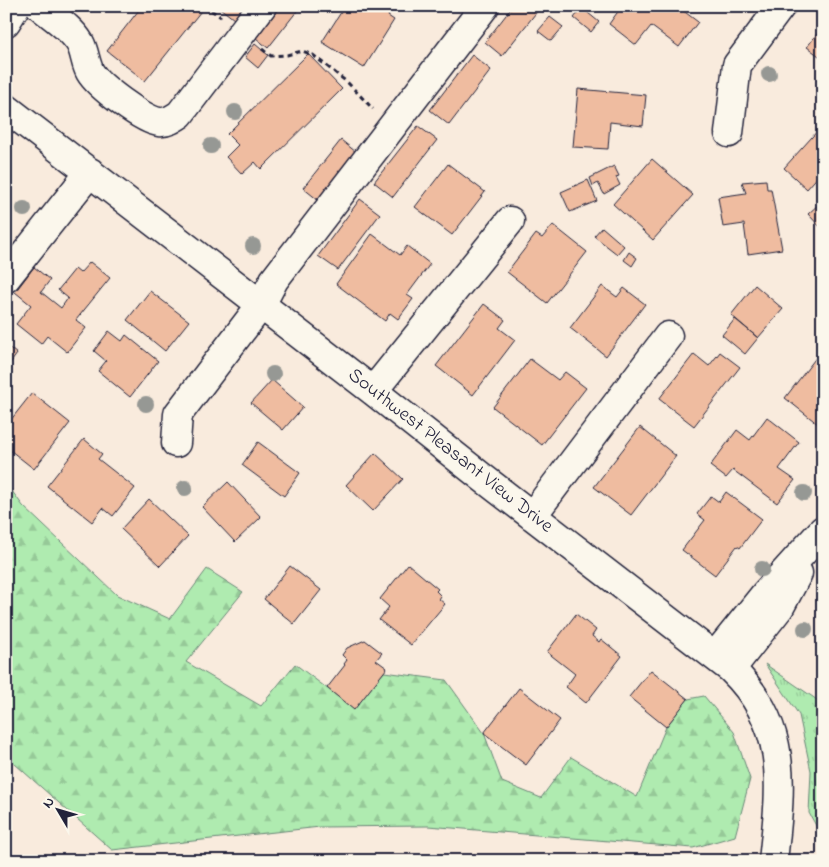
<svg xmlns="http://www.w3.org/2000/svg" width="829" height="867" viewBox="0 0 829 867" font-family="'Indie Flower',sans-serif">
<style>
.grass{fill:url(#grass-tufts);stroke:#688676}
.forest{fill:url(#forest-firs);stroke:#688676}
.building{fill:#efbca0;stroke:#22223b}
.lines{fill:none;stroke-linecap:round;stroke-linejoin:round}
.minor-casing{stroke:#22223b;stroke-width:31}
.path{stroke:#22223b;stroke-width:3;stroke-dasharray:5 4;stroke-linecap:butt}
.minor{stroke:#fbf7ec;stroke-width:28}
.tree{fill:#969894}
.labels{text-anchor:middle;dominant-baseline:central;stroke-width:4;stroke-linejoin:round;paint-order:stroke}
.street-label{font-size:20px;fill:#22223b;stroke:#fbf7ec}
</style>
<defs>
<pattern id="grass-tufts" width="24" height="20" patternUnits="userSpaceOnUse" patternTransform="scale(1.25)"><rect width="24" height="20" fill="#afebb0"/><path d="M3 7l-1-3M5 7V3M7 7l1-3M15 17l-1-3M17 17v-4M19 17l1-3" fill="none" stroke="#96c998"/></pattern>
<pattern id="forest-firs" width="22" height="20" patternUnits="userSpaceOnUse" patternTransform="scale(1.25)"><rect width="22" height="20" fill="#afebb0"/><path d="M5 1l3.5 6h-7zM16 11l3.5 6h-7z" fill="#96c998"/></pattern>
</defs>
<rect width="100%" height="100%" fill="#f9ebdd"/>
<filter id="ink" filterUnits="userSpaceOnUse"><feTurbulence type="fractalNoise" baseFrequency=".02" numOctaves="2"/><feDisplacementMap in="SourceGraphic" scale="10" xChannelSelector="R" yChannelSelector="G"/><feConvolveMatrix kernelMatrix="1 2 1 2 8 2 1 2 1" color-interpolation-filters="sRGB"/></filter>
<g filter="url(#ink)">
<path class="grass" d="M765,664L823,704V838L809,813L811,771L799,715Z"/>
<path class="forest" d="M6,483L23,506L117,595L170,619L207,569L243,592L186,662L261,706L295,664L354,709L384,672L446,680L484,733L502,782L541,798L571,757L637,797L666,727L688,699L704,696L734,732L750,779L735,836L693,848L428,826L320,827L112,850L6,756Z"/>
<path class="building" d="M142,6H205L145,81L107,51Z
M221,6H244L234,19L220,8Z
M281,6H301L268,48L256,38Z
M345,6H394L388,16L394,20L364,68L322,42Z
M513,6H536L539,9L502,56L485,42Z
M622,6H677L698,22L679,47L651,26L636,45L609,24Z
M582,8L599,22L591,32L574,18Z
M550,17L563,27L551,41L538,31Z
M823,26V59L807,47Z
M255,44L268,55L258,68L245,57Z
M308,54L342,89L261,169L255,162L242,174L226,157L238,145L227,134Z
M472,55L491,70L449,125L430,110Z
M578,89L646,95L643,126L610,122L608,149L573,147Z
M418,126L437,140L393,197L374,182Z
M821,127L823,129V174L821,173L807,189L784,168Z
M341,140L356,152L318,200L303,188Z
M652,159L693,195L653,240L613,204Z
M448,164L485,192L452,235L415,207Z
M614,166L619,176L616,177L620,185L604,194L598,183L593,186L590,178Z
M588,180L597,201L570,212L561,192Z
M766,180L767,189H771L782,249L748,254L744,224L723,227L718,197L746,193L742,182Z
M360,199L380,214L338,270L318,256Z
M819,204L823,208V230L808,214Z
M553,225L587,252L547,303L507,272L536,234L542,238Z
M602,227L624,246L617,254L594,236Z
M372,234L400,255L407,246L430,264L407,295L413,299L398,319L390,313L385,321L336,284Z
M629,252L637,258L632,266L624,260Z
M90,262L110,278L76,320L86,328L67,352L47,336L41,344L16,324L31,305L15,292L34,267L50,280L41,292L61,308L68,298L58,290L75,269L80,273Z
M755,285L783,309L758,338L731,315Z
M602,286L617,297L624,288L645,304L606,356L570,328Z
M150,291L189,321L165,351L127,320Z
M484,304L505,320L499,328L515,340L473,395L436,366Z
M735,319L758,338L745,354L722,335Z
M109,331L122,341L126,335L158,361L130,397L98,371L106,361L94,351Z
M6,345L17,354L6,369Z
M821,351L823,353V428L785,398Z
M720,352L740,367L694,426L659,399L694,354L709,366Z
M530,359L558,380L565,372L586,388L542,445L493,407Z
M272,380L303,407L283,430L251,403Z
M32,393L70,423L34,469L6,447V426Z
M767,417L799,442L779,469L795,480L777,503L733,470L726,478L710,466L737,430L750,440Z
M640,427L676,456L631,515L594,487Z
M84,439L102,454L98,459L135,488L113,516L103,508L92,522L47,486Z
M258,442L300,473L284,496L242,465Z
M375,453L403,479L373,511L346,485Z
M228,482L261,517L235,542L202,507Z
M726,492L762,519L740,548L737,546L715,575L682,550L705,520L697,514L711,496L719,502Z
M149,499L188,536L160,566L121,529Z
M408,564L438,589L436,591L441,596L439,599L445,604L411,645L379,620L389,607L380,599Z
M290,566L321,590L294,624L264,599Z
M576,614L596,630L592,636L599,642L601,639L622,656L586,703L566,687L575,674L547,652Z
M365,640L382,653L376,660L387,668L354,710L327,688L345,665L344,664L347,660L342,655L347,648Z
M651,670L688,699L666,727L629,697Z
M519,688L560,720L526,765L484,733Z"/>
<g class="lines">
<g class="minor-casing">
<path id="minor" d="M40,6C53,17 71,28 80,43C85,52 85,63 90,72C98,86 143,120 159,122C167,123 174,118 180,114L262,6
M6,22L16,6
M6,108L373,391L483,478L731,669C790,726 781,786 773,861
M729,133L737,65L781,6
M6,278L90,172
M373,391L510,221
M176,443L178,414L261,305L274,280L485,6
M532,516L668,336
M715,656L765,594L823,530
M731,669L780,607L798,573"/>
</g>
<path class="path" d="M211,10L221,17
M104,11L108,6
M262,49L271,56L287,55L302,51L313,55L348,83L373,109"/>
<use href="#minor" class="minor"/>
</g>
<g class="tree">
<circle cx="769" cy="74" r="8"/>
<circle cx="235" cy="112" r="8"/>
<circle cx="211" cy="146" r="8"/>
<circle cx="24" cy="209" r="8"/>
<circle cx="253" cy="246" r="8"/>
<circle cx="273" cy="374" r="8"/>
<circle cx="146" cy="404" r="8"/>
<circle cx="185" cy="488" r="8"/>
<circle cx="804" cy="493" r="8"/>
<circle cx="762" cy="569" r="8"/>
<circle cx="805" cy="629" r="8"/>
</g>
</g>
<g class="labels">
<g class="street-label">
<text transform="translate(450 451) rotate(38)">Southwest Pleasant View Drive</text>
</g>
</g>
<rect width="829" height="867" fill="none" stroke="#fbf7ec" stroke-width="25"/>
<rect x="12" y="12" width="804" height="842" fill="none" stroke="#22223b" stroke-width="2" filter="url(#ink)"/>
<g transform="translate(58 810) rotate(308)" stroke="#fbf7ec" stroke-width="4" paint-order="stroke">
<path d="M0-4L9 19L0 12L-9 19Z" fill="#22223b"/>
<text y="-8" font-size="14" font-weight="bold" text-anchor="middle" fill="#22223b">N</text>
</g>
</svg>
